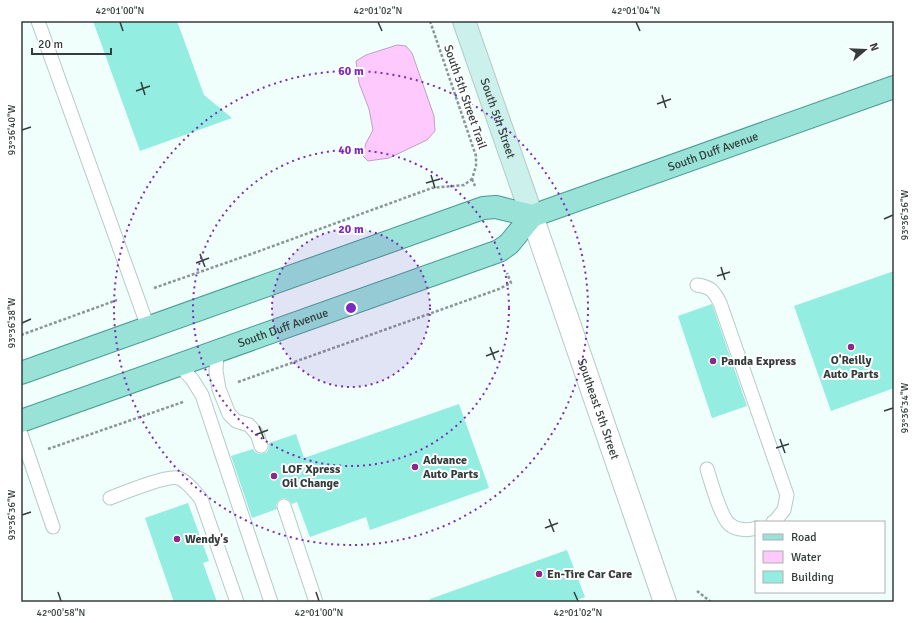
<svg xmlns="http://www.w3.org/2000/svg" width="915" height="623" viewBox="0 0 915 623" font-family="Signika,sans-serif">
<style>
.water{fill:#fec9fc;stroke:#c19fc2}
.building{fill:#93ede0}
.lines{fill:none;stroke-linecap:round;stroke-linejoin:round}
.lane-casing{stroke:#b4cbc7;stroke-width:15}
.street-casing{stroke:#b4cbc7;stroke-width:24}
.secondary-casing{stroke:#b4cbc7;stroke-width:24}
.primary-casing{stroke:#499b90;stroke-width:24}
.path{stroke:#8b9694;stroke-width:2.5;stroke-dasharray:3 2;stroke-linecap:butt}
.lane{stroke:#fff;stroke-width:13}
.street{stroke:#fff;stroke-width:22}
.secondary{stroke:#ccf0ec;stroke-width:22}
.primary{stroke:#98e2d8;stroke-width:22}
.ticks{fill:none;stroke:#343d3b;stroke-width:1.5}
.ring{fill:none;stroke:#7b2cbf;stroke-width:2;stroke-dasharray:2 4}
.poi-dot{fill:#8d278d;stroke:#fff;stroke-width:1.5}
.labels{text-anchor:middle;dominant-baseline:central;stroke-width:4;stroke-linejoin:round;paint-order:stroke}
.street-label{font-size:12px;fill:#343d3b;stroke:#fff}
.poi-label{font-size:12px;font-weight:bold;fill:#343d3b;stroke:#fff;text-anchor:start}
.centre{fill:#7b2cbf;stroke:#fff;stroke-width:2}
.ring-label{font-size:12px;text-anchor:middle;font-weight:bold;fill:#7b2cbf;stroke:#fff;stroke-width:4;stroke-linejoin:round;paint-order:stroke}
.neatline{fill:none;stroke:#343d3b;stroke-width:1.5}
.ticks-label{font-size:10px;text-anchor:middle;fill:#343d3b}
</style>
<rect width="100%" height="100%" fill="#f0fefc"/>
<path class="water" d="M397,45L406,46L412,53L434,116L435,131L427,140L389,158L368,161L363,156L366,143L373,130L369,109L359,83L356,61L366,55Z"/>
<path class="building" d="M93,21H177L204,95L232,118L140,151Z
M894,271V388L831,411L794,306Z
M712,304L747,406L712,418L678,316Z
M459,404L489,488L370,530L366,517L310,537L297,502L292,504L289,500L285,498L281,499L278,501L276,505L277,509L252,518L231,456L253,449L255,452L259,454L264,453L267,452L269,448V443L296,434L304,458Z
M188,503L209,561L203,563L217,602H174L145,518Z
M567,550L585,597L572,602H430V599Z"/>
<g class="lines">
<g class="lane-casing">
<path id="lane" d="M38,21L148,327
M697,285C711,287 714,291 720,303L787,495L784,510L775,521L773,522
M217,352L216,371L219,389L229,414L236,421L249,425L257,434L261,446
M179,365L192,379L202,395L271,602
M21,434L53,527
M707,469C711,482 720,515 729,524C736,530 748,531 756,528
M110,498C123,493 167,475 178,478C186,480 196,493 201,499L237,602
M284,506L316,602"/>
</g>
<g class="street-casing">
<g id="street">
<path id="s1" d="M532,216L665,602"/>
</g>
</g>
<g class="secondary-casing">
<g id="secondary">
<path id="s2" d="M464,21L532,216"/>
</g>
</g>
<g class="primary-casing">
<g id="primary">
<path d="M21,373L483,208L496,207L532,216"/>
<path id="s3" d="M21,421L499,251L509,244L532,216L894,87"/>
</g>
</g>
<path class="path" d="M430,21L476,156V166L472,179
M472,179L475,186
M154,288L254,253L432,188L464,185L472,179
M21,335L117,300
M238,382L499,289L511,283L507,273
M48,449L183,402
M697,591L711,602"/>
<use href="#lane" class="lane"/>
<use href="#street" class="street"/>
<use href="#secondary" class="secondary"/>
<use href="#primary" class="primary"/>
</g>
<path class="ticks" d="M120,22L123,31M378,22L382,31M636,22L640,31M141,82L145,95M136,91L150,86M662,95L666,108M657,104L671,99M22,130L31,127M431,175L435,188M426,183L440,179M884,219L893,215M200,254L205,267M196,263L209,258M721,267L725,280M717,276L730,272M22,323L31,319M490,347L495,360M486,356L499,351M884,411L893,408M259,426L264,439M255,435L268,430M780,439L785,453M776,448L789,444M22,515L31,512M549,519L554,532M545,528L558,523M58,592L61,601M316,592L319,601M574,592L578,601"/>
<circle cx="351" cy="308" r="79" fill="#7b2cbf" fill-opacity=".12"/>
<g class="ring">
<circle cx="351" cy="308" r="79"/>
<circle cx="351" cy="308" r="158"/>
<circle cx="351" cy="308" r="237"/>
</g>
<g class="poi-dot">
<circle cx="851" cy="347" r="4"/>
<circle cx="713" cy="361" r="4"/>
<circle cx="415" cy="467" r="4"/>
<circle cx="274" cy="476" r="4"/>
<circle cx="177" cy="539" r="4"/>
<circle cx="539" cy="574" r="4"/>
</g>
<g class="labels">
<g class="street-label">
<text transform="translate(465 97) rotate(71)">South 5th Street Trail</text>
<text stroke="none"><textPath href="#s2" startOffset="103">South 5th Street</textPath></text>
<text stroke="none"><textPath href="#s3" startOffset="748">South Duff Avenue</textPath></text>
<text stroke="none"><textPath href="#s3" startOffset="278">South Duff Avenue</textPath></text>
<text stroke="none"><textPath href="#s1" startOffset="204">Southeast 5th Street</textPath></text>
</g>
<g class="poi-label">
<text x="851" y="360" text-anchor="middle">O'Reilly<tspan x="851" dy="14">Auto Parts</tspan></text>
<text x="721" y="361">Panda Express</text>
<text x="423" y="460">Advance<tspan x="423" dy="14">Auto Parts</tspan></text>
<text x="282" y="469">LOF Xpress<tspan x="282" dy="14">Oil Change</tspan></text>
<text x="185" y="539">Wendy's</text>
<text x="547" y="574">En-Tire Car Care</text>
</g>
</g>
<circle cx="351" cy="308" r="6" class="centre"/>
<g class="ring-label">
<text x="351" y="75">60 m</text>
<text x="351" y="154">40 m</text>
<text x="351" y="233">20 m</text>
</g>
<rect width="915" height="623" fill="none" stroke="#ffffff" stroke-width="44"/>
<rect x="755" y="521" width="130" height="72" fill="#ffffff" stroke="#aeb1b1"/>
<rect x="763" y="534" width="20" height="6" fill="#98e2d8" stroke="#aeb1b1"/>
<text x="791" y="541" font-size="12" fill="#343d3b">Road</text>
<rect x="763" y="551" width="20" height="12" fill="#fec9fc" stroke="#aeb1b1"/>
<text x="791" y="561" font-size="12" fill="#343d3b">Water</text>
<rect x="763" y="571" width="20" height="12" fill="#93ede0" stroke="#aeb1b1"/>
<text x="791" y="581" font-size="12" fill="#343d3b">Building</text>
<g transform="translate(865 50) rotate(71)" stroke="#ffffff" stroke-width="3" paint-order="stroke">
<path d="M0-3L7 15L0 10L-7 15Z" fill="#343d3b"/>
<text y="-6" font-size="11" font-weight="bold" text-anchor="middle" fill="#343d3b">N</text>
</g>
<path d="M32 48v6h79v-6" fill="none" stroke="#343d3b" stroke-width="2"/>
<text x="38" y="48" font-size="12" fill="#343d3b" stroke="#ffffff" stroke-width="3" paint-order="stroke">20 m</text>
<rect x="22" y="22" width="871" height="579" class="neatline"/>
<g class="ticks-label">
<text x="120" y="14">42°01'00"N</text>
<text x="378" y="14">42°01'02"N</text>
<text x="636" y="14">42°01'04"N</text>
<text transform="translate(11 130) rotate(-90)" y="4">93°36'40"W</text>
<text transform="translate(904 215) rotate(-90)" y="4">93°36'36"W</text>
<text transform="translate(11 323) rotate(-90)" y="4">93°36'38"W</text>
<text transform="translate(904 408) rotate(-90)" y="4">93°36'34"W</text>
<text transform="translate(11 515) rotate(-90)" y="4">93°36'36"W</text>
<text x="61" y="616">42°00'58"N</text>
<text x="319" y="616">42°01'00"N</text>
<text x="578" y="616">42°01'02"N</text>
</g>
</svg>
